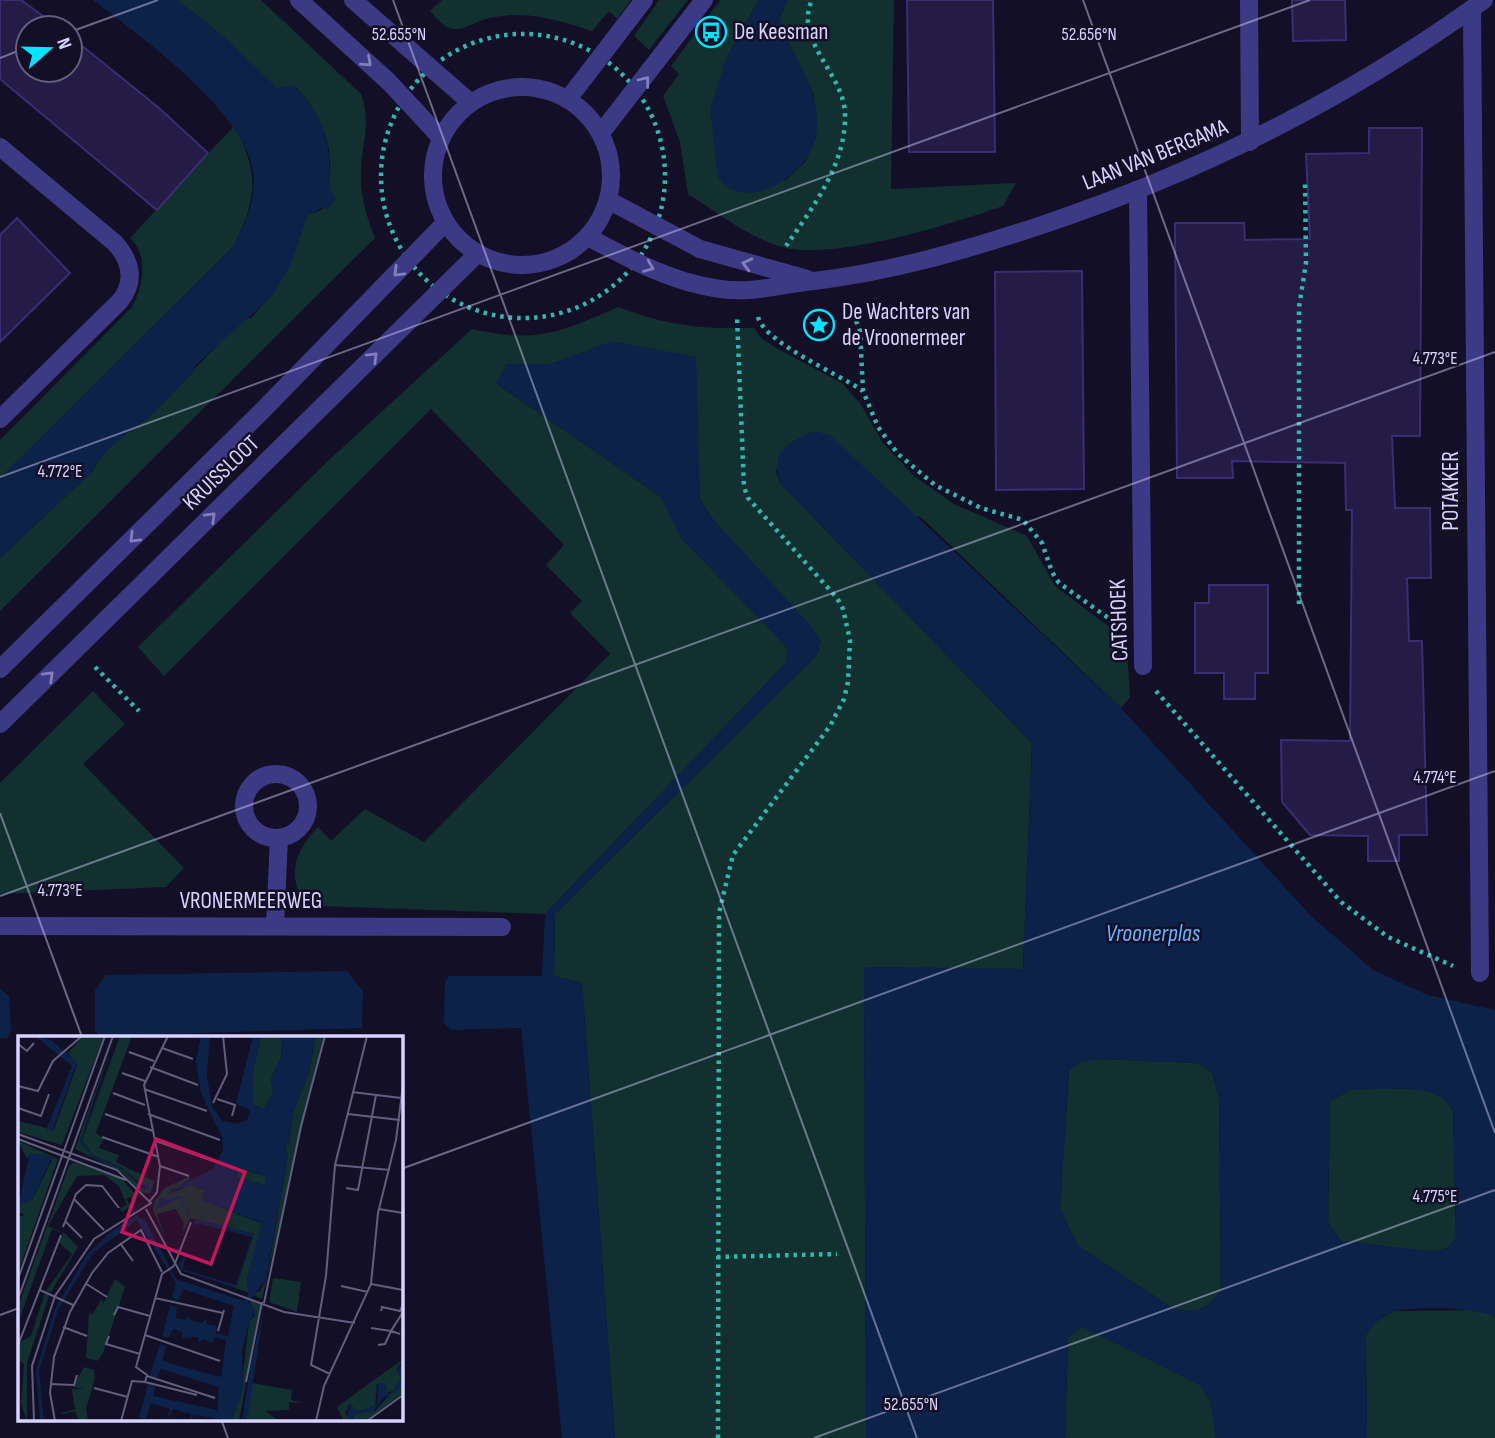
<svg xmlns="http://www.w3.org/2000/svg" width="1495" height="1438" viewBox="0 0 1495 1438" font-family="'Sofia Sans Condensed',sans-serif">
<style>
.green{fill:#12302f}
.water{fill:#0c2248;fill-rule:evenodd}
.building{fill:#241b47;stroke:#3b2d73;stroke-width:2}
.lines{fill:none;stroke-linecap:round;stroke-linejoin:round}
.path{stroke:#2fb8b0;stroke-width:4.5;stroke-dasharray:3.5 5;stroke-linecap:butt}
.minor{stroke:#3d3a85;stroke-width:18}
.oneway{stroke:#837fbc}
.ticks{fill:none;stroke:#d9d4ff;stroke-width:2;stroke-opacity:0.45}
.labels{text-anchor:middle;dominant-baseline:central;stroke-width:5;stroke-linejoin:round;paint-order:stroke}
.poi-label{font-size:23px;fill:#d9d4ff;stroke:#130f26;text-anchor:start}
.street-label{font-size:23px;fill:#d9d4ff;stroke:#130f26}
.water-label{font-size:24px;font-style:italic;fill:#62b6ff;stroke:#130f26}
.inset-road{fill:none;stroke:#625e7d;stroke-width:2}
.view{fill:#c2185b;fill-opacity:0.15;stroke:#c2185b;stroke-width:3.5}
.inset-edge{fill:none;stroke:#d9d4ff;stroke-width:3.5}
.ticks-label{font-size:18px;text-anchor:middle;fill:#d9d4ff;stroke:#130f26;stroke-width:5;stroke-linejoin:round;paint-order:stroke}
</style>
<rect width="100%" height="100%" fill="#130f26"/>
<path class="green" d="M177,0H261L361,94C372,125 361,144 361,174C360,196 367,218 375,238L0,611V558L93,471C101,452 124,431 143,422L244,318H251C280,288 294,255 307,215L322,210C339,158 329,126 295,85L277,89L223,36Z
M442,0H631L617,19L609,11L592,31C558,20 523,9 486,19C477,21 466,29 456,29C445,30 437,18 430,11Z
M659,0H688L649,50L634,36Z
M720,0H759L726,59L719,84L751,192L787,179L805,162L816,137L814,95L782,29L780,18L787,0H894L891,189L1016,183L1003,206C951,224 835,261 782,247C749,238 717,212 688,194L680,142L663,96L679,74L671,66Z
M234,126C260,172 257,201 233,247L0,478V440L132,307C143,287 149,255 130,238Z
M618,307C669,326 700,329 754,328L762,339L778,349L842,383L860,403L883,443L914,476L954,504L1027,536L1055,586L1108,626L1127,646L1130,697L1121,708L922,518L775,470L781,484L1032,743L1023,969L864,967L866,1438H615L582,983L554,976L555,914L816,656L819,649L712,518L700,500L698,474L572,357L550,364H507L497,384L661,497L682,539L785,645L788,654L786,663L545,914L321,906L304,903C287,872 295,852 318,827L331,841L365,809L424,842L610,654L570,613L582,601L546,565L564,545L431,409L164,676L138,647L330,459L472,329C536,344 561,332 618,307Z
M93,691L125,724L83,764L184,868L166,887L0,894V783Z
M1100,1059L1197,1063L1212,1072L1219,1098L1221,1290C1207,1309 1198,1314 1174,1309L1077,1245L1060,1208L1069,1070L1083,1061Z
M1372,1089C1401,1090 1439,1082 1453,1111L1456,1238L1447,1248L1436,1252L1341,1241L1328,1222L1330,1101L1350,1090Z
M1481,1310L1495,1317V1438H1367L1366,1334L1377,1321L1394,1311Z
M1082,1326L1200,1385L1211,1402L1216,1438H1065L1068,1337Z"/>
<path class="water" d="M93,0H177L223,36L277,88L295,85C325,121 332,142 329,189L337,198L326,210L323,207L307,216L291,264L273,295L195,366L192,374C176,389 161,408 144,421C126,435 103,449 93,471L0,558V478L233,247C246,224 257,198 253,170C243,110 140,36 93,0Z
M759,0H787L780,18L782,29C798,62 823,98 816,136C810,173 746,217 718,177L710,110L726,59Z
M612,341L696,357L700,500L712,518L810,625L821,641L816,656L555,914L554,976L582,983L615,1438H562L521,1028L451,1030L444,1023L445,981L449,976H542L545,914L786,663L788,654L785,645L682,539L661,497L496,383L507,364H550Z
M815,431L831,436L1121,708L1311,916L1373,970L1428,995L1495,1010V1317C1474,1307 1420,1306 1396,1311C1384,1313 1373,1325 1366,1334L1367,1438H1216L1211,1402L1200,1385L1082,1327L1068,1337L1065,1438H866L864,967L1023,969L1032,743L781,484C768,452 788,442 815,431ZM1100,1059L1197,1063L1212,1072L1219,1098L1221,1290C1208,1309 1198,1314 1174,1309L1077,1245L1060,1208L1069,1070L1083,1061ZM1372,1089C1401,1090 1439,1082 1453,1111L1456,1238L1447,1248L1436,1252L1341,1241L1328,1222L1330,1101L1350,1090Z
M347,971L363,991L362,1028L99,1036L95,1031V990L106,975Z
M0,989L9,996L11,1030L7,1038H0Z"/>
<path class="building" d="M0,0H21L59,28H28V70H70V36L159,108L208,153L157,210L0,79Z
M907,0H993L995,152H909Z
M1292,0H1345L1346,40L1293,41Z
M1369,128H1422L1420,436H1392L1395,508H1430L1431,578H1407L1409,641H1422L1427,835H1399V861H1368V836L1310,835L1282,802L1281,740L1350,741L1352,510H1346L1345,463L1232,461L1233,478H1177L1175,223H1244L1245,240L1310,239L1306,154L1369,153Z
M17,218L70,273L0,342V235Z
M1082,271L1084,489L996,490L995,272Z
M1209,585H1268V673H1255V699H1224V673H1195V603H1209Z"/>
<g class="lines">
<path class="path" d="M381 176a142 142 0 1 1 284 0a142 142 0 1 1-284 0Z
M786,246C813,207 846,164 845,115C845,74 793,41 812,0
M850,305L860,331L863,391L878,427L898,454L935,485L981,508L1023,520L1042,543L1052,572L1059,583L1114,622
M758,317C765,343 837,373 863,391
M1299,604V307L1306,263L1305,182
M95,667L139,711
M1156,691L1341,902L1388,937L1453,966
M717,1257L837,1254
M718,1438L719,913L733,855L830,726L844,699L848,682L850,640L843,609L837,598L748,498L744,487L737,317"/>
<path class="minor" d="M299,0L389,82L441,138
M353,0L471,103
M1249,0L1250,142
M1472,9L1480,973
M433 176a89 89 0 1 1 178 0a89 89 0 1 1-178 0Z
M568,99L644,0
M601,133L704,0
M0,147L115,243C131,261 136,281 120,301L0,419
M1138,191L1143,666
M608,200L700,249L807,279
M588,237C629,259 673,283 720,289C752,294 782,284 814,281C891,272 966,250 1039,226C1202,171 1346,100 1484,0
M0,669L262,411L445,223
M0,724L476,255
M244 806a32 32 0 1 1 64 0a32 32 0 1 1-64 0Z
M275,925L279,838
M0,926L502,927"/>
</g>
<defs><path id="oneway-chevron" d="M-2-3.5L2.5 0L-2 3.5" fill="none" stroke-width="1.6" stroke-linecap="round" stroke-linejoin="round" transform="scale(1.75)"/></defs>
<g class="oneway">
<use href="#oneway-chevron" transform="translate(367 62) rotate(42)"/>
<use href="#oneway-chevron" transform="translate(645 81) rotate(-52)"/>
<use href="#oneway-chevron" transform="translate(747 264) rotate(-166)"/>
<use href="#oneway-chevron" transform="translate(649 267) rotate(22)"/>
<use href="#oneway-chevron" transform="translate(398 272) rotate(135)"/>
<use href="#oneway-chevron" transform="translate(373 357) rotate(-45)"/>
<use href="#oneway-chevron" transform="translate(211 517) rotate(-44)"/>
<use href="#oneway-chevron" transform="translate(134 538) rotate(135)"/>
<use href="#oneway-chevron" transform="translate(49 676) rotate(-44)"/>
</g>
<path class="ticks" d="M393,0L917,1438M1083,0L1495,1133M70,32L158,0M0,58L28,47M0,477L1310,0M0,813L82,1037M0,896L1495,352M401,1169L1495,771M0,1315L19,1308M221,1419L228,1438M814,1438L1495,1190"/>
<defs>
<g id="bus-ring" transform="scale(1.575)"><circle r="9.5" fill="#130f26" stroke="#00e5ff" stroke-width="1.5"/><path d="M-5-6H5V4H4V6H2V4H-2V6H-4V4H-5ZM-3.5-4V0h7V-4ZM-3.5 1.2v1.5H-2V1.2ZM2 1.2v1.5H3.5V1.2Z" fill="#00e5ff"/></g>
<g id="sight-ring" transform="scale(1.575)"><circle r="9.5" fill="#130f26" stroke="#00e5ff" stroke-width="1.5"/><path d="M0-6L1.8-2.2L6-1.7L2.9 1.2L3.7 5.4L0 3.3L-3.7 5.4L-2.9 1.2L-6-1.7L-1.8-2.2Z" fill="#00e5ff"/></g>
</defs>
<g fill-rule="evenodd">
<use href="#bus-ring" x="711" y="32"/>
<use href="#sight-ring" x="819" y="325"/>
</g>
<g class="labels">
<g class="poi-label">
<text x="734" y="32">De Keesman</text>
<text x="842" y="312">De Wachters van<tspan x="842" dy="26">de Vroonermeer</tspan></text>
</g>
<g class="street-label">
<text transform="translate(1155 155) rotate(-22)">LAAN VAN BERGAMA</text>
<text transform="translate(221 473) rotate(-44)">KRUISSLOOT</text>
<text transform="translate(1451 491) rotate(-90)">POTAKKER</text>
<text transform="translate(1119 620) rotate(-92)">CATSHOEK</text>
<text x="251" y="901">VRONERMEERWEG</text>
</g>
<g class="water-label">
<text x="1153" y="933">Vroonerplas</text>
</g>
</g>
<g transform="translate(18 1036)">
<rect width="385" height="385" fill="#130f26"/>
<path d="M65,0H86L44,109L0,96V85L36,94L59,29L50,17ZM97,0L62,106L75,121L105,134L127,154L128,148H123L104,132L75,119L64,105L102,0H114L78,97L86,103L81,112L101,119L98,126L136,145L139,138L132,158L123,156L104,136L57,113ZM243,0H264L263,21L253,43L255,57L246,73L235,69V35ZM298,0H306L244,263L234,258L242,255L249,241L270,119L267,109H271L275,77L291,36ZM0,105L40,123L0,237V180L8,179L0,176V169L14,164L34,124L13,117L9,123ZM241,116L255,122L253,130L228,122ZM56,126L103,142L119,160L114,169L113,161L108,163L113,170L104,176L102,172L109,169L101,150L86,139L59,140L30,190L48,198L60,211L33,256L28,255L54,218L40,206L45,197L34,193L0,287V270L51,130ZM220,132L247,140L249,150L218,141ZM170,141L173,142L150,158L173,149L187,154L184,164L245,188L231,237V257L218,252L236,198L173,182L164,197L166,188L158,173L139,178L147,202L135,174L137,164L147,152ZM255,242L283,246L279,276L251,266ZM97,243L107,251L85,317L79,325L68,322L71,277L75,278L84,262L85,268ZM27,257L31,260L9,327V385L3,368L6,328L0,324V314L2,306L13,300ZM231,264L243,268L221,385H214L216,371L222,363L231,286L237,279ZM385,323L378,335L384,342L376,354L367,358L368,350L359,348L357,370L339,376L332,368L327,377L333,385H326L319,371ZM66,331L76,334L77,343L68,372L70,385H61L57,375L45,378L43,377L57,373L54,353H67L55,351ZM234,347L274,354L273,364L285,367L271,366V374L248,375L261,385H228ZM381,348H385V357L348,385H334L336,378L357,375Z" fill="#12302f"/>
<path d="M17,0L33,4L59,26L34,96L28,94L54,30ZM102,0L64,105L75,119L104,132L123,148H131V155L105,134L75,121L62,106ZM183,0H192L189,39L194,70L204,85L220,88L229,84L232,74L218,68L235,0H243L235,35V69L246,73L255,57L253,43L263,21L264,0H298L291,36L275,77L271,109H267L270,119L248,243L230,267L238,275L231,286L224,315L225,353L214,385L176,379L172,385L173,378L155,373L149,385L152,373L133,367L128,383L121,382L130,348L137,350L135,360L199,374L201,351L143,333L139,342L132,340L142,308L148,310L144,325L203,341L208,304L197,301L195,307L184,303L182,308L179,301L164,302L165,296L155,293L150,302L144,301L152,269L159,271L158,282L168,284L170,279L173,285L183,287L189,283L188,288L199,290L198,297L210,300L216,270L165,253L161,264L154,262L158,247L119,184L75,217L40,274L21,335L26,385H22L18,335L37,273L69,218L94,195L119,179L128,186L158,243L226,265L231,257L228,245L244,187L184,164L187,154L174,149L149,156L195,133L205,114L204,101L183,57L178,25ZM222,132L247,140L249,150L218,141ZM12,117L34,121L14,164L0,169ZM162,159L173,182L236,198L218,252L163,234L161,228L168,219L165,233L218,249L234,201L180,187L175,191L177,184L173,183L162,162L138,173L142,161L151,164ZM246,272L230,380L224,385L232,332ZM385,328V348L379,355L365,362L355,376L336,378L334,385L329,382L332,368L341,376L359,368L360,347H368L367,357L372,358L384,342L378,335Z" fill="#0c2248" fill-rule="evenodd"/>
<path class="inset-road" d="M0,8L9,15L16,7M144,12L175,23M111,16L136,25M132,31L180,49M104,37L127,45M0,50L20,55L35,25L64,0M126,53L189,75M334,56L383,62M95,57L127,69M199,63L217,69L214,80M195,67L209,38L205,0M0,72L23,80L31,58M87,78L135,95M130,78L202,104M330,78L382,84M0,98L99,134L133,167L76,203L37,260L14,330L16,385M84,101L141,121M0,103L108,144M138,105L198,126M317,129L372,134M142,130L171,140M328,152L340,154L358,59M56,163L86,194M132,165L139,156L142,130L126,49L150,0M128,173L163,238L266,276L337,287M361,173L385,177M47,185L64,202M45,191L58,158L68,149L84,150L101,172M102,207L115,225M156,230L173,186M0,243L87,0M67,247L89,261M353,248L385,254M323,250L350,256M22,254L55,269M137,262L205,277M0,263L95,0M246,267L283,90L307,0M363,275L364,271L382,275L385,268M96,279L100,271L132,280M45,291L69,300M353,292L373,295L367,308L360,309M200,295L206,274M382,298L373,295L385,276M127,299L202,325M91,300L88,308L122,318M0,309L43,199M312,338L293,329L308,240L317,129L349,0M129,340L197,362M127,346L179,359M228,346L244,266M32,348L56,349L59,339M76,352L110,361M37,385L32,357L36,321L52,276L74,237L90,217L123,194L144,236M103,385L114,345L127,346L129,339L118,331L144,238L156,230M298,385L306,350L353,248L360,177L378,104L385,49M349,385L385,359"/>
<path class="view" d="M138,103L227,136L193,228L104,196Z"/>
<rect width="385" height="385" class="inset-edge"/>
</g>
<g class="ticks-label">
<text x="399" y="40">52.655°N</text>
<text x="1089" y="40">52.656°N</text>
<text x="1435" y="364">4.773°E</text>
<text x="60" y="477">4.772°E</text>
<text x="1435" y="783">4.774°E</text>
<text x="60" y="896">4.773°E</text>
<text x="1435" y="1202">4.775°E</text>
<text x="911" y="1410">52.655°N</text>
</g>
<g transform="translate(49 49) rotate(70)"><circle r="33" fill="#130f26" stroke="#625e7d" stroke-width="2"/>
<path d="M0-5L12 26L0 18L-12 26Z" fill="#00e5ff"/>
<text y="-10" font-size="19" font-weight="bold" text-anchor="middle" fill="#d9d4ff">N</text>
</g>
</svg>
